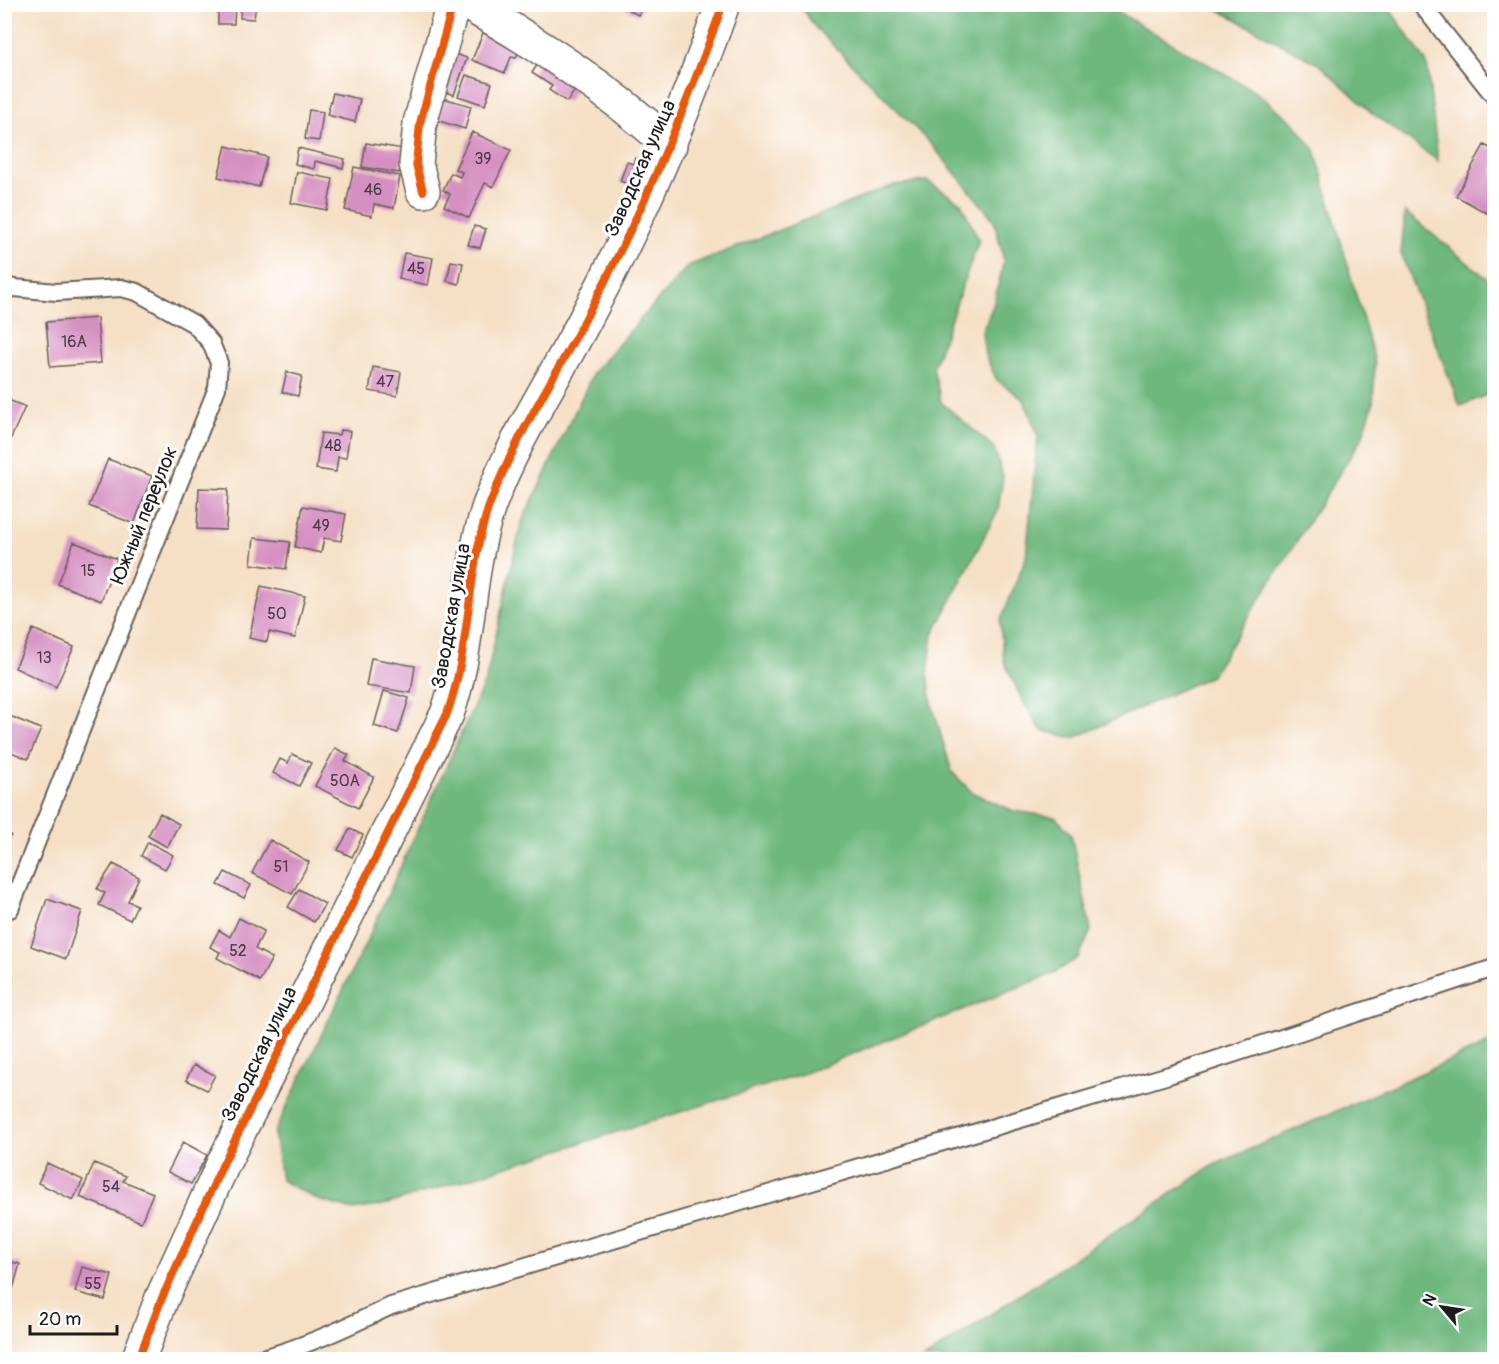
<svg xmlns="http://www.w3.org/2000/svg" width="1499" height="1364" viewBox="0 0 1499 1364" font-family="Pangolin,sans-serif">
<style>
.forest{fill:#6eb87e;stroke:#456a4d;stroke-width:1.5}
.building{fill:#d590c2}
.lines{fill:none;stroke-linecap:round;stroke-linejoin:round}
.lane-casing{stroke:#686057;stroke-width:20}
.street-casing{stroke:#686057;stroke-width:36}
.secondary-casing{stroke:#686057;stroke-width:36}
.lane{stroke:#fff;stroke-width:16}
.street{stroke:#fff;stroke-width:33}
.secondary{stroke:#fff;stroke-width:33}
.cycleway-casing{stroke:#fff;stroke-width:11}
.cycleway{stroke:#e8590c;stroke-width:8}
.labels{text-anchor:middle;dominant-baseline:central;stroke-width:6;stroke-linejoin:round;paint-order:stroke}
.number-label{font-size:16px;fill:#4a3946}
.street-label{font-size:20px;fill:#1c1c1c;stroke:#fff}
</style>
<rect width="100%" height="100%" fill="#fff"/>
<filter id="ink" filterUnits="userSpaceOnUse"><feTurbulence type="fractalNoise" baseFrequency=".0167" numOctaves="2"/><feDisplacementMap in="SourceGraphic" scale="12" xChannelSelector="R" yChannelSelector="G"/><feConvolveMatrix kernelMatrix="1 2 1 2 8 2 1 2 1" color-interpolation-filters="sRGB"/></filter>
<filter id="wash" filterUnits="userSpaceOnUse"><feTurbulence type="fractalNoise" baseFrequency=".008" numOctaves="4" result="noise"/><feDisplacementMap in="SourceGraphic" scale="24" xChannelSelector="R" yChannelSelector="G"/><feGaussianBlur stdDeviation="1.35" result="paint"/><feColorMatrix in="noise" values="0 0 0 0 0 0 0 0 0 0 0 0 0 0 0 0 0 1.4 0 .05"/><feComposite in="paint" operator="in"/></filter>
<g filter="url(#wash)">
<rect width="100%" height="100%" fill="#f5dfc5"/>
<path class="forest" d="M800,5H1106L1256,92L1295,124L1315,150L1375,362L1373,404L1362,438L1211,676L1074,738L1041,730L1022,700L1004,661L1000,622L1026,557L1038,436L1024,400L997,380L985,355L982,332L994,303L1004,260L994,220L931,144L815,27Z
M1210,5H1387L1427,63L1438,161L1373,114L1320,65Z
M927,181L961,203L979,240L933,368L941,402L994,448L1003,476L998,510L933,635L928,672L932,705L952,772L973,793L1014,811L1055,817L1071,834L1091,931L1078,958L1052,974L802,1074L384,1205L353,1210L318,1200L281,1180L274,1133L370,934L486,679L521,524L594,372L688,266L894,185Z
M1405,212L1494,284V392L1460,406L1401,254Z
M1494,1041V1359H924L1214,1165Z"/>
<g id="blocks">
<path class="building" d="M218,4H235L234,24H218Z
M241,4H256L254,19L240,18Z
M627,4H644L638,15L625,8Z
M483,33L520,47L516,58L511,57L505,73L472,60Z
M455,54L467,58L454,95L442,91Z
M540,60L578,86L567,102L549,90L552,86L532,73Z
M466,75L492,83L485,105L458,96Z
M333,93L360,99L355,122L327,115Z
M443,98L471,106L465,129L436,120Z
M309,110L323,112L319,141L305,139Z
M472,132L511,150L493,187L485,183L469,218L444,206L450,194L443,190L451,173L460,177L462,172L455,169Z
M366,143L404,149L399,173L362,167Z
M1484,145L1494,150V217L1456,196Z
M226,146L267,157L259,187L218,177Z
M298,148L345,159L343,168L315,161L314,169L295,164Z
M635,158L643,161L633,187L620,181L627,162L633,164Z
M354,167L400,176L394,208L374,204L372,216L345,210Z
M297,172L333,179L327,210L291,203Z
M474,226L486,229L480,248L468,245Z
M404,253L433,258L428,285L399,279Z
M451,261L463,263L459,284L447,281Z
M97,318L101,363L50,367L46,322Z
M373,367L401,372L397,396L369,391Z
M287,372L302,376L298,396L282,392Z
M4,398L25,407L6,449L4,448Z
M340,430L350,431L346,458L338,457L336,472L316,469L321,433L339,435Z
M108,459L152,476L134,524L89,506Z
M199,488L228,489L226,530L197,529Z
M303,506L346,514L341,541L324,538L321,553L295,547Z
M254,538L290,542L286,569L251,564Z
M74,542L117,559L101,601L58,584Z
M261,586L305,596L295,638L269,632L267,642L249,638Z
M33,629L74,647L56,687L15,668Z
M371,658L415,666L411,693L366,686Z
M384,691L409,698L398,733L374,726Z
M7,715L41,729L28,759L4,749V721Z
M335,748L349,755L345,761L374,777L358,808L315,786Z
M292,754L311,763L299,786L273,773L280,759L288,763Z
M160,813L179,824L167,847L148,836Z
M350,829L363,835L352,857L338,850Z
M4,832L11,835L4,848Z
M270,840L309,862L292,894L252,873Z
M148,842L173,855L165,869L141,856Z
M113,864L139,877L128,901L137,905L130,920L99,905L105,893L97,889Z
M225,872L251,885L244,898L218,885Z
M299,889L325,904L314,922L288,907Z
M47,899L82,911L66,959L31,946Z
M239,918L264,931L255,949L272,958L260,981L217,958L220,952L210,947L219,930L230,937Z
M194,1065L215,1075L207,1090L186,1080Z
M183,1142L207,1155L191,1184L168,1172Z
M47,1163L83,1180L73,1200L38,1183Z
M94,1163L126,1176L123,1181L153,1193L141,1222L80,1197Z
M4,1260L20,1264L12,1292L4,1290Z
M82,1267L112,1275L105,1300L75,1292Z"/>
</g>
</g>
<g filter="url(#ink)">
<use href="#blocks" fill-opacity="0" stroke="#686057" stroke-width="1.5"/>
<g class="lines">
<g class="lane-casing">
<path id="lane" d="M1421,4L1494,96
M4,287L56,292L121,288L137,292L194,324L211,343L219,363L217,388L10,909
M255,1360C303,1348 347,1327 391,1306L1169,1075L1494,968"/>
</g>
<g class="street-casing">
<path id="street" d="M468,4C540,45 608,89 670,145
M423,191L416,164L420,123L453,4"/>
</g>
<g class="secondary-casing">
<path id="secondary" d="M138,1360L162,1298L223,1164L447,714C471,647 466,573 489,506C514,438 556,376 589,312C642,213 685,111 723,4"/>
</g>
<use href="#lane" class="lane"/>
<use href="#street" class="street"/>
<use href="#secondary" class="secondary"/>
<g class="cycleway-casing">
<path id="cycleway" d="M423,191L416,164L420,123L453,4
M138,1360L162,1298L223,1164L447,714C471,647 466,573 489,506C514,438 556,376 589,312C642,213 685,111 723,4"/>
</g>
<use href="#cycleway" class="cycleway"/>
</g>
</g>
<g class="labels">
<g class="number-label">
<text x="483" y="159">39</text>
<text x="373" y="190">46</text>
<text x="416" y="269">45</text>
<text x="74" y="342">16А</text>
<text x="385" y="382">47</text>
<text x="333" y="446">48</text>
<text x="321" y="526">49</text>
<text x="88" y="571">15</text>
<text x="277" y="614">50</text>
<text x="44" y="658">13</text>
<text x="345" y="781">50А</text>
<text x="281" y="867">51</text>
<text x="238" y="951">52</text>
<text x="111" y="1187">54</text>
<text x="93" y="1284">55</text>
</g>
<g class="street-label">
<text transform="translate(640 168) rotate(-66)">Заводская улица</text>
<text transform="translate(144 515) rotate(-68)">Южный переулок</text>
<text transform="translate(451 616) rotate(-80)">Заводская улица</text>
<text transform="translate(259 1054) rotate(-64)">Заводская улица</text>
</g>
</g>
<rect width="1499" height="1364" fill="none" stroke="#fff" stroke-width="24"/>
<g transform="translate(1442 1307) rotate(299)" stroke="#ffffff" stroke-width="4.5" paint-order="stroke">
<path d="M0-4.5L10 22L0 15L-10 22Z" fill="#1c1c1c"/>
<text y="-9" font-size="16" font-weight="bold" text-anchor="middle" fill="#1c1c1c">N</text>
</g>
<path d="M30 1325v9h87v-9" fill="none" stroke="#1c1c1c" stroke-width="3"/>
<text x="39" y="1325" font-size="18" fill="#1c1c1c" stroke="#ffffff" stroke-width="4.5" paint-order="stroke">20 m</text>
</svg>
